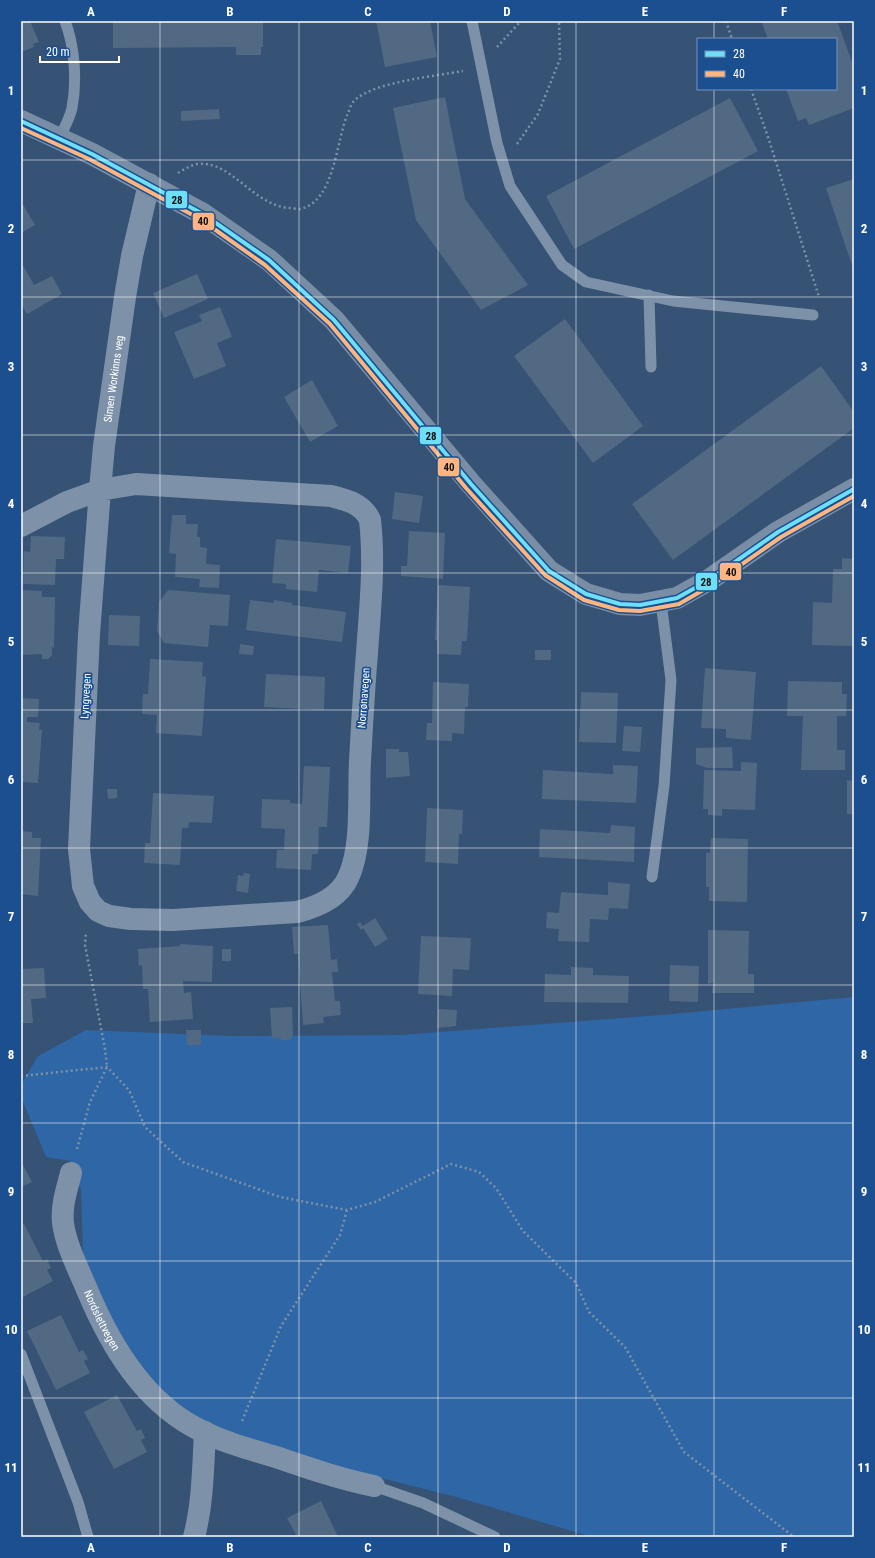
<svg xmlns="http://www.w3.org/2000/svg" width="875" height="1558" viewBox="0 0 875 1558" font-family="'Roboto Condensed',sans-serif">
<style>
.green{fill:#2f66a5}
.building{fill:#526984}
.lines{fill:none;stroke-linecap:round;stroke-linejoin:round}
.path{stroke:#7d92a8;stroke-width:2.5;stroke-dasharray:2 3;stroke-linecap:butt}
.lane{stroke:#7d92a8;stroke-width:11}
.street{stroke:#7d92a8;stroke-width:22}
.secondary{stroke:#798da4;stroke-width:22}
.bus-1-casing{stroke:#1b4f8f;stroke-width:7}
.bus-2-casing{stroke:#1b4f8f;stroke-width:7}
.bus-1{stroke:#6ddff8;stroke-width:4}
.bus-2{stroke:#ffb580;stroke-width:4}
.grid{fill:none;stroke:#fff;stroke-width:1;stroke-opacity:0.55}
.labels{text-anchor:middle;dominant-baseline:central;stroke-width:3.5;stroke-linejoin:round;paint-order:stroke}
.street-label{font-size:11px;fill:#fff;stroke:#1b4f8f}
.line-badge{stroke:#1b4f8f;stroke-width:1.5}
.pale-badge-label{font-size:11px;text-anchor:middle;font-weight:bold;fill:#111}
.neatline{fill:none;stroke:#fff;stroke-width:1.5}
.grid-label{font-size:13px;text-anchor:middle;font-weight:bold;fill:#fff}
</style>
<rect width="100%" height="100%" fill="#365274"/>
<path class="green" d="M854,997V1537H592L453,1496L304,1459L213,1427L168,1397L135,1364L101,1305L83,1253L81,1190L70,1161L46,1157L21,1097V1085L38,1056L86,1030L233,1036L401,1035L661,1015Z"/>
<path class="building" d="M21,21H30L39,42L33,44L34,47L21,52Z
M113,21H263V47H261V55H236V47L113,48Z
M376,21H430L437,57L385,67Z
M761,21H837L854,67V108L809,125L806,118L798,121L786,89H836V39H768Z
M445,97L465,199L528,285L481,310L416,220L393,108Z
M730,98L758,151L574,249L546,196Z
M219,109L220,119L181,121V111Z
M854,179V271L826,188Z
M21,201L35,225L21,233Z
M21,262L34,285L52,276L62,294L27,314L21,304Z
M197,274L208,299L164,318L153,293Z
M220,307L232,337L217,343L226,366L194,379L174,332L202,321L199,315Z
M565,319L643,426L593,463L514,356Z
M821,366L854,412V428L673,560L632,504Z
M312,380L338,426L310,442L284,397Z
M395,492L423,496L419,523L392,519Z
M172,515H186V524H198L197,537H200V547L207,548L206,564L220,565L219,588L199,587L200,579L175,577L176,554L169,553Z
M409,531L445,533L443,579L401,576V566H407Z
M31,536L65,537L64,559H56L55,585L23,584L24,551L30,552Z
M276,539L351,546L348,573L319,570L317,592L286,589V584L272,583Z
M842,558L854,559V646L812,645L813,602L832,603L833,569H842Z
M438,585L470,587L467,641H462L461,655L437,654V640H435Z
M21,590L42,591V597H55L54,648L52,647V655L48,659H42V654L21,655Z
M168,590L230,595L228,626L210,625L208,647L164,643L157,631L159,602Z
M250,600L274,603V600L292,603V605L346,612L342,642L246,630Z
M109,615L140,616L139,646L108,645Z
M240,644L254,646L253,655L239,654Z
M535,650H551V660H535Z
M150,659L203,662L202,676L206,677L202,736L156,733L157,715L142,714L143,694H150H148Z
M705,668L756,672L751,740L726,738V729L701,728Z
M266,674L325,677L324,710L264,707Z
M788,681L842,682V694H847L846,716H837V750H845V770H801L803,716H787Z
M433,682L469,684L468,707H465L464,734L452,733V741L426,740L427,723H432Z
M581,692L618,693L616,743L579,742Z
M21,698L39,699L38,717H27V722L40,723L39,730H42L38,783L23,782L22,786Z
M624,726L642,727L640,752L622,751Z
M732,747L733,768H707L696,764V748Z
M386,749H399V752H408L410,776L386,778Z
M741,762L757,763L755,810L722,809V816L708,815V809H703L704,770L741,771Z
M613,765L638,766L636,803L542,799L543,770L613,774Z
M304,766L330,767L327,827H319L318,854H312L311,870L276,868L277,850H284L285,829L261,828L262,799L290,800V803L302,804Z
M847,780L854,781V814H847Z
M107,789H117V798L108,799Z
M153,793L214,796L212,823L189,822L188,828H182L180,865L144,863L145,843H150Z
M427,808L463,810L462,834H459L458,864L425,862Z
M611,825L635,827L634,862L539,857L540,829L610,833Z
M21,831L32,832V838H41L38,896L21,894Z
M711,838L748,839L747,902L709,901V887H706V852L710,853Z
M244,873L250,874L248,893L236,891L238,875L243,876Z
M608,882L630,884L628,909L609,908L608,920L590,919L589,942L558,941L559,929L546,928L547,912L559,913L561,892L608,895Z
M375,918L388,939L375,947L363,928L361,930L357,924L360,922L363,926Z
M328,925L331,960L337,959L338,972H332L335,1001H340L341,1015L323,1017L324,1023L303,1025L298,954H294L292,927Z
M708,930L749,931L748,974H754V993H712L713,983L708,984Z
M421,936L471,938L469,970L453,969L452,996L418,994Z
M180,944L213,946L212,982L183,981L184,993L191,992L193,1019L150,1022L148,989H143L142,965L139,966L138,949L180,946Z
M222,949H231V961H222Z
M670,965L699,966L698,1002L669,1001Z
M571,967L593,968V975L629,976L628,1003L544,1002L545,974L571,975Z
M44,968L46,998L31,999L33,1023H21V969Z
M292,1007L293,1037H291V1040H281V1038H272L270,1008Z
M438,1009L457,1010L456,1026L437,1028Z
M186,1030H201V1045H187Z
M21,1161L32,1182L21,1187Z
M24,1224L43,1261L47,1259L51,1268L47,1270L53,1281L21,1298V1225Z
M61,1315L79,1352L83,1350L88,1359L84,1361L90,1373L56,1390L27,1331Z
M117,1395L137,1431L141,1429L145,1438L141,1440L147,1452L114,1469L84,1412Z
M321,1501L338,1537H297L287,1518Z"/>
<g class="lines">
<path class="path" d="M726,21L732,39
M497,47L521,21
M751,89L768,137L819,297
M517,144L538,114L560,59L559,21
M178,173C183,170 191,165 197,164C231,160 252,204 288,208C292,208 297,209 300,209C335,202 336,140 348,113C350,109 351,103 355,100C374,82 436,76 463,71
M21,1076L107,1067L129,1090L145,1127L183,1162L280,1197L347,1210L375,1202L451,1164L479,1172L496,1188L523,1231L576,1283L589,1312L625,1347L684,1452L794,1537
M77,1149L90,1102L107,1067L105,1049L85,945L86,932
M242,1421L281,1326L340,1235L347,1210"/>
<path class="lane" d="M472,21L497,143L510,186L562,265L586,282L673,301L813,315
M60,137C64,128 70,118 72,108C77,82 75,47 65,21
M649,295L651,367
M652,877L664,786L671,680L661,602
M21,1354L78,1502L88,1537
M374,1486L423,1503L495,1537"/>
<g class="street">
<path d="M136,484L331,496C347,500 363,504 370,520C375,565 370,608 367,653C364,689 362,725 360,761C358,796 363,847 348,878C339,898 317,907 297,912L173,920L131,919L109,916L98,911L90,902L83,886L79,849L89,634L100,490Z"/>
<path id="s1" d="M21,526L67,502L100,490L104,446L125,297L132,256L149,184"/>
<path id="s2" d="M71,1173C67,1189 61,1206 63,1223C66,1246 79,1270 88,1292C110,1344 142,1399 194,1427C219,1441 248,1449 276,1457C308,1468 340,1479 374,1486"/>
<path d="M194,1537C203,1503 203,1467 205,1432"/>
</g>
<path class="secondary" d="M21,121L92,154L203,214L269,260L334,320L471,484L549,571L586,594L620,604L640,605L677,598L709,580L778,532L854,489"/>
<g class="bus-1-casing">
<path id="bus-1" d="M21,121L92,154L203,214L269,260L334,320L471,484L549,571L586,594L620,604L640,605L677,598L709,580L778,532L854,489"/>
</g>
<g class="bus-2-casing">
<path id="bus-2" d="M21,128L89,159L200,219L265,265L330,324L466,488L545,575L584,600L619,610L640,611L679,604L712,585L781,537L854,496"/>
</g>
<use href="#bus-1" class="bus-1"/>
<use href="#bus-2" class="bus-2"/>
</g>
<path class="grid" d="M160,21V1537M299,21V1537M438,21V1537M576,21V1537M714,21V39M714,89V1537M21,160H854M21,297H854M21,435H854M21,573H854M21,710H854M21,848H854M21,985H854M21,1123H854M21,1261H854M21,1398H854"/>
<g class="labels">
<g class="street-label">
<text stroke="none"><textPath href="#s1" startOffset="199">Simen Workinns veg</textPath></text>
<text transform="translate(86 696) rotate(-87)">Lyngvegen</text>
<text transform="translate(364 698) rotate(-86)">Norrønavegen</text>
<text stroke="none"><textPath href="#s2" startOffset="156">Nordslettvegen</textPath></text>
</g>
</g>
<g class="line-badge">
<rect x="165" y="190" width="23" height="19" rx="4" fill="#6ddff8"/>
<rect x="192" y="212" width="23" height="19" rx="4" fill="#ffb580"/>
<rect x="419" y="426" width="23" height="19" rx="4" fill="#6ddff8"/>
<rect x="437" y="457" width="23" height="20" rx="4" fill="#ffb580"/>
<rect x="719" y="562" width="23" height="19" rx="4" fill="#ffb580"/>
<rect x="695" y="572" width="23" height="19" rx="4" fill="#6ddff8"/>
</g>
<g class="pale-badge-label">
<text x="177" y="204">28</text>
<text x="203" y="225">40</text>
<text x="431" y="440">28</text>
<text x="449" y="471">40</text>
<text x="731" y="576">40</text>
<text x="706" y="586">28</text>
</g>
<rect width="875" height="1558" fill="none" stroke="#1b4f8f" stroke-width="44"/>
<rect x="697" y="38" width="140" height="52" fill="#1b4f8f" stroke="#7695bc"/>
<rect x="705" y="51" width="20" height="6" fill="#6ddff8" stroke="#7695bc"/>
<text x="733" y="58" font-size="12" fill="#ffffff">28</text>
<rect x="705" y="71" width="20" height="6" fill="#ffb580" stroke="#7695bc"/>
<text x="733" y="78" font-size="12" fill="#ffffff">40</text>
<path d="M40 56v6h79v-6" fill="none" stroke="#ffffff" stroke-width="2"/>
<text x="46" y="56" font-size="12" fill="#ffffff" stroke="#1b4f8f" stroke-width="3" paint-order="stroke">20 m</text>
<rect x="22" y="22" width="831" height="1514" class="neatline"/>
<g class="grid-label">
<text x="91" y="16">A</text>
<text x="230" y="16">B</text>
<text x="368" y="16">C</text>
<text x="507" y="16">D</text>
<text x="645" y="16">E</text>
<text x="784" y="16">F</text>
<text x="11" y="95">1</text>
<text x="864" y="95">1</text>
<text x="11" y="233">2</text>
<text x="864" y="233">2</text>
<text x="11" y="371">3</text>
<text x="864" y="371">3</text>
<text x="11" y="508">4</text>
<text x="864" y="508">4</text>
<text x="11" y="646">5</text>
<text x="864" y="646">5</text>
<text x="11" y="784">6</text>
<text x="864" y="784">6</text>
<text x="11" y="921">7</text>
<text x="864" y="921">7</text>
<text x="11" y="1059">8</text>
<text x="864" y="1059">8</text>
<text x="11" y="1196">9</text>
<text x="864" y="1196">9</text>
<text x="11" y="1334">10</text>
<text x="864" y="1334">10</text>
<text x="11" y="1472">11</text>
<text x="864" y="1472">11</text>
<text x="91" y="1552">A</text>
<text x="230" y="1552">B</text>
<text x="368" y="1552">C</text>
<text x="507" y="1552">D</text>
<text x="645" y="1552">E</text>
<text x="784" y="1552">F</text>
</g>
</svg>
